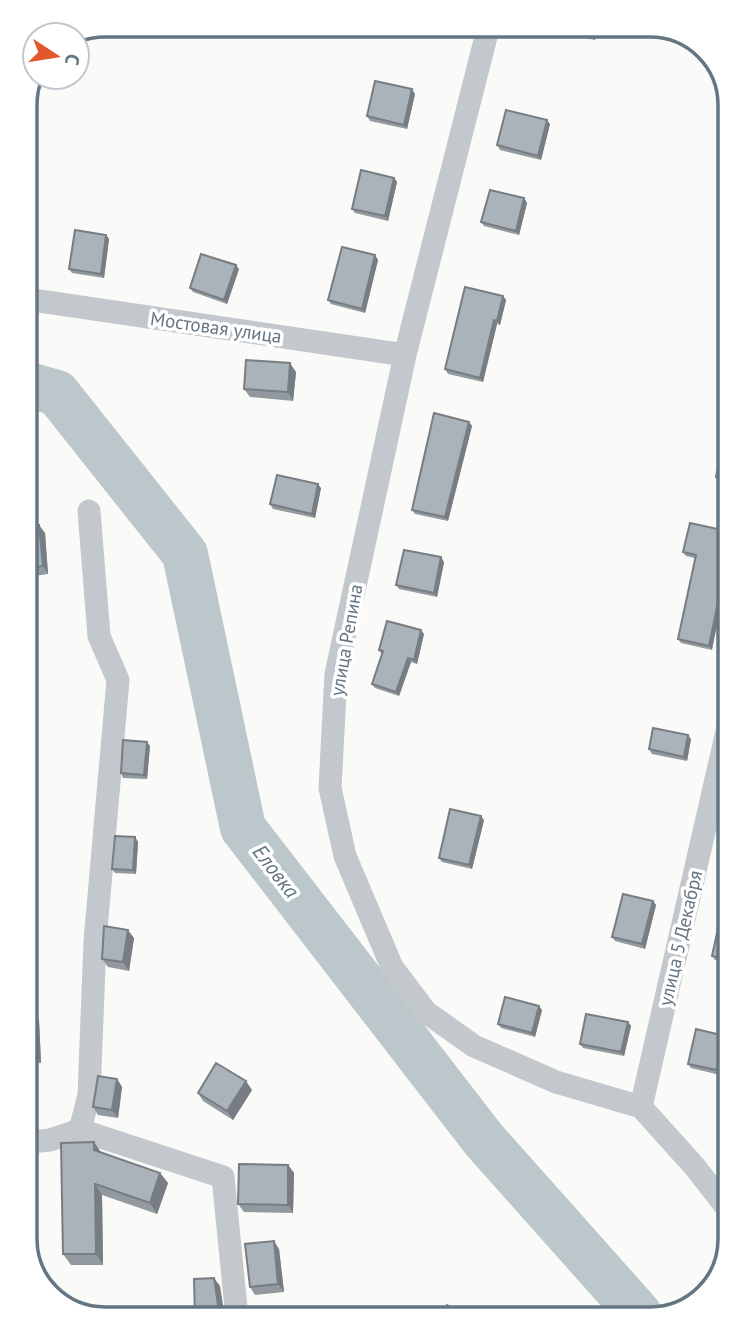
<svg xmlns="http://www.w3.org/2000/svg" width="755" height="1344" viewBox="0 0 755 1344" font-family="'PT Sans',sans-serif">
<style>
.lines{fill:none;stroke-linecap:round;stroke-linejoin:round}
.river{stroke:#bbc7cb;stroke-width:46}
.minor{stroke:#c3c8cc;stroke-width:23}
.wall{fill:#929a9f}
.shaded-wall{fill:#777d82}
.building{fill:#aab3b9;stroke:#777d82;stroke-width:2}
.labels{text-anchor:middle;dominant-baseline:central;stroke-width:7;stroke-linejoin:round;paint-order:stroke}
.street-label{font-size:19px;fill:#657683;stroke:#fff}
.water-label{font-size:21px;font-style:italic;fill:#60757c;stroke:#fff}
.rim{fill:none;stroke:#657683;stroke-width:3.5}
</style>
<rect width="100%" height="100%" fill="#fafaf8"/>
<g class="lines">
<path class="river" d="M26,384L57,393L185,554L243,828L484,1140L639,1314"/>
<path class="minor" d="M489,25L405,355L336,674L330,788L345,856L392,967L426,1012L474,1046L556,1082L641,1107
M26,299L405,355
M641,1107L728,727
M641,1107L695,1167L730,1212
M80,1130L89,1095L95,941L118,680L99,636L89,511
M30,1142L50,1140L80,1130L223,1177L237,1318"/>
</g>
<path class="wall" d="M517,25H635L632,37L597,28L595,40L518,26Z
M415,94L407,129L370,121L367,116Z
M550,124L541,160L500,150L497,145Z
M394,178L397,182L388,221L355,213L352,209Z
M524,198L527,203L519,235L484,226L481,222Z
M106,235L109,239L104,278L72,273L69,269Z
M375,255L378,260L365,313L331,304L328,300Z
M239,269L227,304L193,292L190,288Z
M503,296L506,300L500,325L497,324L483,382L448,374L445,369Z
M296,372L293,401L250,397L244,389Z
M469,422L472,426L448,521L415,514L412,510Z
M726,443V483L719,481L716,477Z
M321,488L315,518L273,509L270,504Z
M690,523L712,650L681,643L678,639L695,558L686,556L683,552Z
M27,526L45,533L48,574L27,577Z
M444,562L437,597L399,589L396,585Z
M424,634L417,664L411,662L399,696L375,688L372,684L382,655L379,650Z
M691,739L687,761L652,754L649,749Z
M150,746L147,779L123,778L121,773Z
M484,820L472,869L442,862L439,858Z
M135,837L138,842L136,874L115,873L112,869Z
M653,901L656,905L645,949L615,941L612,937Z
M729,921V963L715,960L712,956Z
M134,938L129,971L108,967L102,959Z
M542,1010L535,1037L501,1028L498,1024Z
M33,1011L39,1020L41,1063H30L29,1012Z
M628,1022L631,1026L624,1056L583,1048L580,1044Z
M725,1036L728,1040L720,1075L691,1068L688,1064Z
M117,1079L122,1087L118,1118L98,1115L93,1107Z
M252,1090L233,1120L203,1101L198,1093Z
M94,1142L101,1152L160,1173L168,1183L157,1214L102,1195L103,1265H71L63,1254Z
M288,1165L294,1173L293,1213L244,1212L238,1204Z
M279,1249L284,1292L255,1295L250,1287Z"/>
<path class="shaded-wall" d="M594,25L597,28L595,40L592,36Z
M631,25H635L632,37L629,33Z
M412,89L415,94L407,129L404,125Z
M547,120L550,124L541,160L538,156Z
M394,178L397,182L388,221L385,216Z
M524,198L527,203L519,235L516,231Z
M106,235L109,239L104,278L101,274Z
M375,255L378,260L365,313L362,309Z
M236,265L239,269L227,304L224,300Z
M503,296L506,300L500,325L497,321Z
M494,320L497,324L483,382L480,378Z
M290,363L296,372L293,401L288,392Z
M469,422L472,426L448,521L445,517Z
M318,484L321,488L315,518L312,514Z
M39,525L45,533L48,574L43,566Z
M441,557L444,562L437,597L434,593Z
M727,558V576L712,650L709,646Z
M421,630L424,634L417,664L414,660Z
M408,658L411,662L399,696L396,692Z
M688,735L691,739L687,761L684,757Z
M147,742L150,746L147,779L144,775Z
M481,816L484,820L472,869L469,865Z
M135,837L138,842L136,874L133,870Z
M653,901L656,905L645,949L642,944Z
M128,930L134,938L129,971L123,962Z
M539,1006L542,1010L535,1037L532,1033Z
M33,1011L39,1020L41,1063L35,1054Z
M628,1022L631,1026L624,1056L621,1052Z
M725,1036L728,1040L720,1075L717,1070Z
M117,1079L122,1087L118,1118L112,1110Z
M246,1081L252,1090L233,1120L227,1111Z
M94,1142L101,1153L94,1150Z
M288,1165L294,1173L293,1213L288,1205Z
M160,1173L168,1183L157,1214L150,1203Z
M95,1184L102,1195L103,1265L96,1254Z
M274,1241L279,1249L284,1292L278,1284Z
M214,1278L220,1286L225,1318H220Z"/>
<path class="building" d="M531,25H594L592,36Z
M597,25H631L629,33Z
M375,81L412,89L404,125L367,116Z
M506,110L547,120L538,156L497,145Z
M361,170L394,178L385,216L352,209Z
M490,190L524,198L516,231L481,222Z
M75,230L106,235L101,274L69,269Z
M342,247L375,255L362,309L328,300Z
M201,254L236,265L224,300L190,288Z
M465,287L503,296L497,321L494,320L480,378L445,369Z
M246,360L290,363L288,392L244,389Z
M434,413L469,422L445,517L412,510Z
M723,442L726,443V479L716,477Z
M277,475L318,484L312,514L270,504Z
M690,523L727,531V558L709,646L678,639L696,555L683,552Z
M39,525L43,566L27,568V526Z
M404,550L441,557L434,593L396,585Z
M387,621L421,630L414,660L408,658L396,692L372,684L383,651L379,650Z
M653,728L688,735L684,757L649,749Z
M123,740L147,742L144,775L121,773Z
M450,809L481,816L469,865L439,858Z
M115,836L135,837L133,870L112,869Z
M623,894L653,901L642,944L612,937Z
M720,919L729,921V960L712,956Z
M104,926L128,930L123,962L102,959Z
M505,997L539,1006L532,1033L498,1024Z
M33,1011L35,1054L30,1055L29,1012Z
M586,1014L628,1022L621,1052L580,1044Z
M696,1029L725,1036L717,1070L688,1064Z
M216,1063L246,1081L227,1111L198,1093Z
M98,1076L117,1079L112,1110L93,1107Z
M94,1142V1150L160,1173L150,1203L95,1184L96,1254H63L61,1143Z
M239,1164L288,1165V1205L238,1204Z
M274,1241L278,1284L250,1287L245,1244Z
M214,1278L220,1318H195L194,1279Z
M447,1305L465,1315L440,1316Z"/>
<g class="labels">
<g class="street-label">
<text transform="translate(216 327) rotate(8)">Мостовая улица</text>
<text transform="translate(346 640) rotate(-80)">улица Репина</text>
<text transform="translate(680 938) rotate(-77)">улица 5 Декабря</text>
</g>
<g class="water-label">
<text transform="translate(276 871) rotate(52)">Еловка</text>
</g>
</g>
<path d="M0 0H755V1344H0ZM105 37H650A68 68 0 0 1 718 105V1239A68 68 0 0 1 650 1307H105A68 68 0 0 1 37 1239V105A68 68 0 0 1 105 37Z" fill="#fff" fill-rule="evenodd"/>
<path class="rim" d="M105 37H650A68 68 0 0 1 718 105V1239A68 68 0 0 1 650 1307H105A68 68 0 0 1 37 1239V105A68 68 0 0 1 105 37Z"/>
<g transform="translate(56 56) rotate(102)"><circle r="33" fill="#ffffff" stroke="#c1c8cd" stroke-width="2"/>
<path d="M0-5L12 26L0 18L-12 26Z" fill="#e4572e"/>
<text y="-10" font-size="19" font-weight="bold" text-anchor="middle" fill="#657683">С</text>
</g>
</svg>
